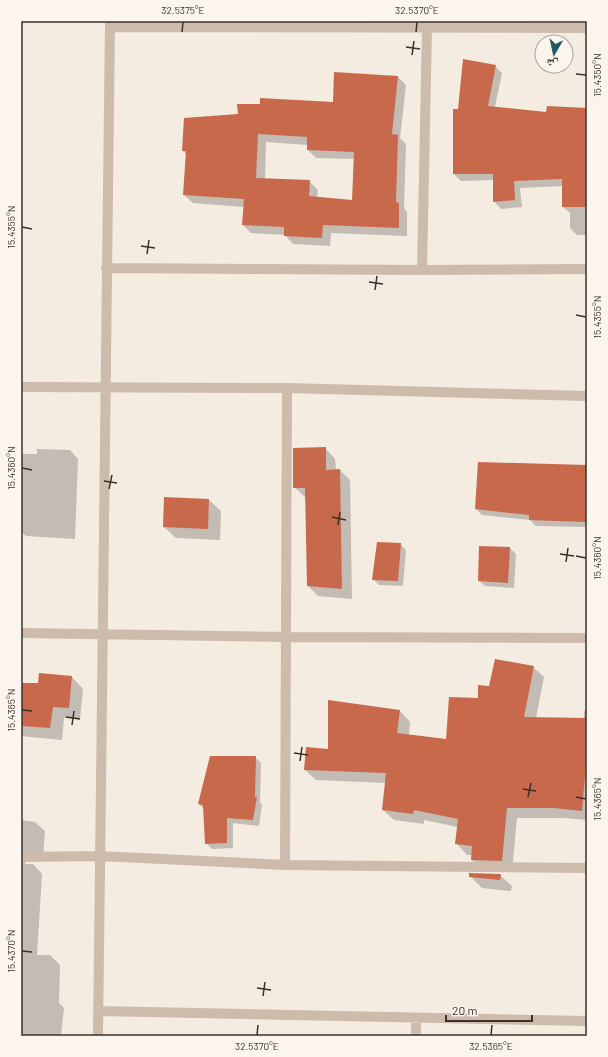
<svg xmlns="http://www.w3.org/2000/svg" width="608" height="1057" viewBox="0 0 608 1057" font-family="Barlow,'Noto Naskh Arabic',sans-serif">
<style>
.shadow{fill:#0003;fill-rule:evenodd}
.building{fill:#c8694b;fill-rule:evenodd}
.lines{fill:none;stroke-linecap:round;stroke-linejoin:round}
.minor{stroke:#cdbbac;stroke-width:10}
.ticks{fill:none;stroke:#3b302b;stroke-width:1.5}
.neatline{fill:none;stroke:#3b302b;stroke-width:1.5}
.ticks-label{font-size:10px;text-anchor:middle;fill:#3b302b}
</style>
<rect width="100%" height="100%" fill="#f4ebe1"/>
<path class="shadow" d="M495,66L502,73L495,107L547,113L587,108V235H577L570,228V213L563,207V186L520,188L522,207L501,209L494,201V180L461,181L454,174V110H459Z
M398,77L406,85L400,138L406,144L404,208L407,212V236L331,233L330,246L293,244L285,235L251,233L243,225L244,207L193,203L184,195L186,154L183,151L239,115L334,103ZM266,142L308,145V150L316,158L355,159L353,201L317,198L318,190L309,181L265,180Z
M325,448L335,459L336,470H340L350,480L352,599L318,596L308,586L306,498L294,487Z
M587,448V527L536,526L530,520L482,515L476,509L520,465H585Z
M37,449L70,450L78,459L75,539L26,536L21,531V454H37Z
M165,498L209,500L221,511L220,540L176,538L164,527Z
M400,544L406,550L403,586L379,585L373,579Z
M480,547L510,548L516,554L514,588L485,586L479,581Z
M533,667L544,677L536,718L584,719V711H587V820L564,818H517L512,871H482L472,860V855H467L457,844L458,827L424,820V824L394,820L383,810L386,783L316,780L305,770L329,750L400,711L410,722L409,735L447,740L490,687Z
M72,677L83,689L80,719L64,718L62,740L21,736V684H39Z
M255,757L261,763L260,803L262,804L259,826L233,823V848L212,849L206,843L204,809L199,804Z
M21,820L35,822L45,831L43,859L27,860L25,864H33L42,874L37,955H50L60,965L59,1003L64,1008L61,1036H21Z
M500,875L512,886L511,891L482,888L470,876Z"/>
<path class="building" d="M463,59L496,65L488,106L546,112L547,106L587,108V207H562V179L514,181L515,200L493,202V174H453V109H458Z
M334,72L398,76L392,134L398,135L396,202L399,203V228L323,225L322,238L284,236V227L242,225L244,199L183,195L186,151H182L184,118L238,114L237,104H260V98L333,102ZM258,134L307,137V150L354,152L352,200L309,196L310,180L256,178Z
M326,447V470L340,469L342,589L307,586L305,488H293V448Z
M478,462L587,465L586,522L529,520V515L475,509Z
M164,497L209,499L208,529L163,527Z
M377,542L401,543L398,581L372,580Z
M479,546L510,547L508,583L478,581Z
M495,659L534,666L524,717L587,718V752L582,811L553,808H507L502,861L471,860L472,846L455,844L458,819L414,810L413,814L382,810L386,773L304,770L306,747L328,749V700L400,710L397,733L446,739L449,697L478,698V685L489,686Z
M39,673L72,676L69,708L53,707L50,728L21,726V683H38Z
M210,756H256L255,797H257L253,820L227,818V843L205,844L203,805L198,804Z
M469,873L501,874L500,880L469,877Z"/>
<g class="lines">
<path class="minor" d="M110,27L587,28
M106,268L422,270L587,269
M422,270L427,28
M21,387L287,388L587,396
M21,633L286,637L587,638
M21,857L99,856L285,865L587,868
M285,865L287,388
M98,1011L587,1021
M98,1036L110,21
M416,1036V1018"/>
</g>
<path class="ticks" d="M182,32L183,22M416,32L417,22M406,47L420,49M412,55L414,41M576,74L586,75M22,227L32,229M141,246L155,248M147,254L149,240M369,282L383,284M375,290L377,276M576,315L586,317M22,468L32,470M104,481L117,483M109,489L112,475M332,517L346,520M338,525L340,512M560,554L574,556M576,556L586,558M566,562L568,548M22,710L32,711M66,717L80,719M72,725L74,711M294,753L308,755M300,761L302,747M523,789L536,791M528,797L531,783M576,797L586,799M22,951L32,952M257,988L271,990M263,996L265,982M257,1035L258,1025M491,1035L492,1025"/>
<rect width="608" height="1057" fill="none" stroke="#fbf5ee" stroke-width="44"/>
<g transform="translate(554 54) rotate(189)"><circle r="19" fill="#fbf5ee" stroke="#aea6a0"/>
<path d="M0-3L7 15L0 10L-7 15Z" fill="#1f5a5e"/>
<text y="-6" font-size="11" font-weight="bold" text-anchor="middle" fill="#3b302b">ش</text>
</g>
<path d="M446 1015v6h86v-6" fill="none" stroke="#3b302b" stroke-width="2"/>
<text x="452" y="1015" font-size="12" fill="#3b302b" stroke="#fbf5ee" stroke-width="3" paint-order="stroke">20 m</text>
<rect x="22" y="22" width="564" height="1013" class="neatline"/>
<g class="ticks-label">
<text x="183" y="14">32.5375°E</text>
<text x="417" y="14">32.5370°E</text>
<text transform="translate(597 75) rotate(-90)" y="4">15.4350°N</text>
<text transform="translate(11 227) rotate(-90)" y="4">15.4355°N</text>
<text transform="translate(597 317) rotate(-90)" y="4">15.4355°N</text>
<text transform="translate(11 468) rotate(-90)" y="4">15.4360°N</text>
<text transform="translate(597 558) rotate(-90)" y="4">15.4360°N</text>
<text transform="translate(11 710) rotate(-90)" y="4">15.4365°N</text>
<text transform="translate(597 799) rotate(-90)" y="4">15.4365°N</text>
<text transform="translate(11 951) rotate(-90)" y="4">15.4370°N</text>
<text x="257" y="1050">32.5370°E</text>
<text x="491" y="1050">32.5365°E</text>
</g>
</svg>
